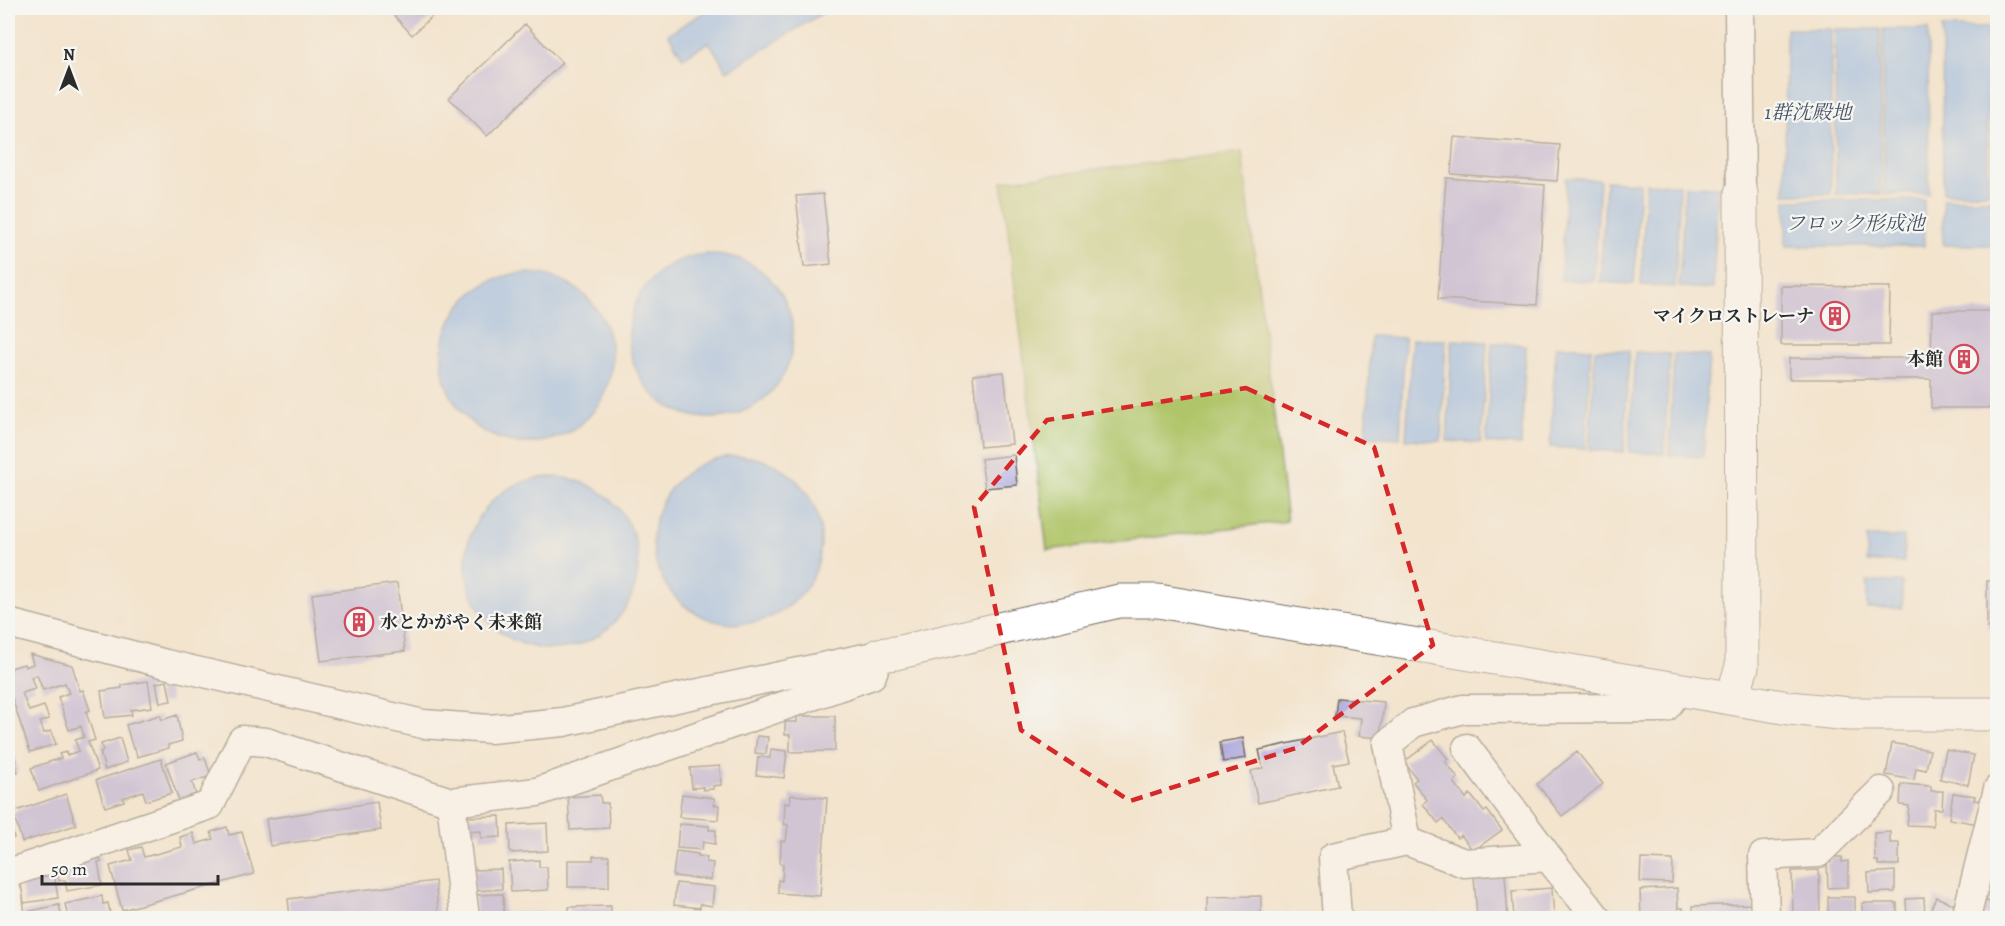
<svg xmlns="http://www.w3.org/2000/svg" width="2005" height="926" viewBox="0 0 2005 926" font-family="Alegreya,'Noto Serif JP',serif">
<style>
.green{fill:#b0c569;stroke:#6e784a;stroke-width:1.5}
.water{fill:#85b4ef;stroke:#58708d;stroke-width:1.5}
.building{fill:#a8a0dc}
.lines{fill:none;stroke-linecap:round;stroke-linejoin:round}
.minor-casing{stroke:#716c64;stroke-width:31}
.tertiary-casing{stroke:#716c64;stroke-width:35}
.minor{stroke:#fff;stroke-width:28}
.tertiary{stroke:#fff;stroke-width:33}
.marked{fill:none;stroke:#d62828;stroke-width:4.5;stroke-dasharray:12 8;stroke-linejoin:round}
.labels{text-anchor:middle;dominant-baseline:central;stroke-width:4.5;stroke-linejoin:round;paint-order:stroke}
.poi-label{font-size:18px;font-weight:bold;fill:#2b2b2b;stroke:#f6f6f2;text-anchor:end}
.water-label{font-size:20px;font-style:italic;fill:#465466;stroke:#f6f6f2}
</style>
<rect width="100%" height="100%" fill="#f6f6f2"/>
<filter id="ink" filterUnits="userSpaceOnUse"><feTurbulence type="fractalNoise" baseFrequency=".0167" numOctaves="2"/><feDisplacementMap in="SourceGraphic" scale="12" xChannelSelector="R" yChannelSelector="G"/><feConvolveMatrix kernelMatrix="1 2 1 2 8 2 1 2 1" color-interpolation-filters="sRGB"/></filter>
<filter id="wash" filterUnits="userSpaceOnUse"><feTurbulence type="fractalNoise" baseFrequency=".008" numOctaves="4" result="noise"/><feDisplacementMap in="SourceGraphic" scale="24" xChannelSelector="R" yChannelSelector="G"/><feGaussianBlur stdDeviation="1.35" result="paint"/><feColorMatrix in="noise" values="0 0 0 0 0 0 0 0 0 0 0 0 0 0 0 0 0 1.4 0 .05"/><feComposite in="paint" operator="in"/></filter>
<g filter="url(#wash)">
<rect width="100%" height="100%" fill="#f3e4ce"/>
<path class="green" d="M1242,152L1287,521L1047,550L1002,181Z"/>
<path class="water" d="M711,8H831L727,71L709,42L683,58L668,34Z
M1942,28H1987L1988,193H1943Z
M1991,28H1998L1997,193H1992Z
M1786,29H1831V194H1785Z
M1835,29H1880L1881,194H1836Z
M1883,29H1928L1929,194H1884Z
M1566,178L1600,180L1594,281L1561,280Z
M1606,181L1640,183L1634,284L1600,282Z
M1646,183L1680,185L1675,287L1641,285Z
M1685,186L1718,187L1713,289L1679,287Z
M1943,199H1997V245H1943Z
M1786,200H1924V246H1786Z
M629 336a82 82 0 1 1 164 0a82 82 0 1 1-164 0Z
M442 358a85 85 0 1 1 170 0a85 85 0 1 1-170 0Z
M1371,336L1405,338L1400,438L1366,436Z
M1412,339L1446,340L1441,441L1406,439Z
M1452,340L1487,342L1481,443L1447,441Z
M1492,343L1526,345L1521,445L1486,443Z
M1556,346L1591,348L1585,449L1550,447Z
M1595,349L1629,351L1624,452L1589,450Z
M1635,352L1670,354L1664,454L1629,452Z
M1674,354L1709,356L1703,457L1669,455Z
M653 540a84 84 0 1 1 168 0a84 84 0 1 1-168 0Z
M466 563a86 86 0 1 1 172 0a86 86 0 1 1-172 0Z
M1867,537H1904V562H1867Z
M1867,582H1902V608H1867Z"/>
<g id="blocks">
<path class="building" d="M387,8H441L412,35Z
M525,24L562,63L487,136L449,98Z
M1454,137L1560,145L1557,181L1451,174Z
M1446,178L1545,185L1537,305L1438,299Z
M823,194L831,264L804,267L796,196Z
M1781,286L1890,287L1889,345H1781Z
M1932,311H1998V408H1931V379H1789V358H1931Z
M1004,372L1012,444L980,447L973,375Z
M1014,455L1017,485L985,488L981,459Z
M1987,581H1998V628H1987Z
M397,583L405,651L321,661L312,594Z
M30,654L72,665L80,691L83,690L90,710L86,712L95,740L88,742L98,770L39,791L31,768L61,758L59,754L66,752L67,755L79,751L75,740L84,737L81,726L69,730L58,697L69,693L65,683L43,690L37,675L31,677L35,689L22,693L29,711L44,706L49,719L40,722L44,733L51,731L56,744L30,752L8,686V672L11,671V668L24,664L25,667L33,664Z
M148,681L152,707L131,710L132,715L105,718L101,691L122,688V685Z
M167,681L171,701L160,703L156,683Z
M1337,698L1384,702L1380,738L1359,736L1361,718L1335,716Z
M160,715L162,720L177,715L182,741L168,745L169,748L137,757L135,748L133,749L126,725Z
M797,716H835V751L790,752V735H785V722H797Z
M1342,732L1349,761L1333,764L1338,786L1258,803L1251,771L1263,768L1259,750Z
M757,736L768,737L766,754L755,753Z
M120,738L127,762L105,770L100,752L103,751L101,744Z
M1243,738L1246,758L1223,762L1220,742Z
M1433,740L1448,759L1445,761L1458,778L1454,782L1466,798L1470,794L1484,812L1487,810L1502,830L1473,851L1461,835L1457,838L1443,819L1438,823L1423,804L1427,800L1413,782L1417,779L1404,762Z
M11,741L18,772L8,775V742Z
M1892,743L1930,750L1926,770L1916,768L1914,780L1886,775Z
M771,749L787,751L784,778L756,775L758,757L770,758Z
M1946,750L1974,755L1968,785L1940,779Z
M197,752L200,759L205,758L211,776L192,782L196,794L179,801L166,763Z
M1577,752L1603,784L1562,816L1537,784Z
M161,759L172,793L146,801L143,791L123,798L124,801L105,807L96,780Z
M720,766L721,785L713,786V789L703,790V787L692,788L690,768Z
M1901,784L1931,786V791H1943L1942,809H1934L1933,826L1907,825L1909,806L1900,805Z
M1953,793L1975,796L1974,800L1982,801L1978,824L1949,819Z
M66,794L76,825L22,842L13,812Z
M682,794L714,798V805H719L718,820L679,817Z
M600,795L601,803H608L609,828L570,830L568,797Z
M791,795L827,798L820,896L778,893V880L782,881L783,864H780L781,841H786L788,825L784,824L785,803L790,804Z
M377,802L381,830L270,846L266,819Z
M8,816L14,838L8,839Z
M500,816L501,837L481,838V831L467,832V817Z
M547,823L548,851L510,853L509,825Z
M679,824L709,826V830H716L715,844L703,842L702,850L677,848Z
M227,827L229,835L242,832L254,874L122,910L110,866L132,860L129,850L141,847L144,857L182,847L180,837L193,833L196,844L213,839L211,832Z
M1890,832V843H1899V865H1878V861H1875L1874,833Z
M99,850L101,862H98L102,885L67,891L65,880L59,881L56,867Z
M676,851L698,854V856L707,857L706,862L713,863L711,880L673,876Z
M593,856H609V887H568V860H593Z
M1831,857H1842V862L1848,861V887L1828,888L1827,862H1831Z
M1641,859L1673,860L1672,883L1640,882Z
M539,860V867H547L548,890L511,892L509,862Z
M501,869L502,889L474,891L473,870Z
M1819,870L1820,918H1793L1792,871Z
M1895,871V892L1869,893L1868,873Z
M54,874L58,898L24,903L20,880Z
M1505,874L1508,918H1477L1474,876Z
M435,881L439,918H290L288,899Z
M676,883L714,887L712,906L700,904V908L674,905Z
M1552,888L1554,918H1514L1512,891Z
M1677,888L1678,908H1683L1684,918H1641L1640,890Z
M503,894L504,918H476L475,895Z
M102,896L103,904L108,903L110,913L102,915L103,918H68L65,904Z
M1261,896V918H1207V897Z
M1828,897H1855V918L1828,915Z
M1936,897L1958,906L1953,918H1937L1932,917L1934,913L1930,911Z
M1924,898L1925,918H1907L1906,899Z
M1982,900L1998,904V918L1978,914Z
M1862,903H1897V916H1885V918H1862Z
M1753,904V918H1693V906Z
M59,905L62,918H22L21,913Z
M611,906V918H569V907Z
M549,912L550,918H511V913Z"/>
</g>
</g>
<g filter="url(#ink)">
<use href="#blocks" fill-opacity="0" stroke="#716c64" stroke-width="1.5"/>
<g class="lines">
<g class="minor-casing">
<path id="minor" d="M1739,8L1741,193
M8,623L166,664L423,724L490,729L563,722L879,655
M1467,748L1548,857L1597,918
M451,802L465,918
M1548,857L1464,863L1407,841L1388,744L1413,723L1463,709L1665,708L1680,689
M8,876L9,873L210,805L242,740L266,742L451,802L537,792L872,675L879,655
M8,895L10,918
M1337,918L1333,857L1407,841
M1765,918L1763,856L1818,853L1881,791
M1966,918L1998,789"/>
</g>
<g class="tertiary-casing">
<path id="tertiary" d="M879,655L896,653L1119,601H1158L1789,708L1849,714H1998
M1732,697L1742,667L1741,193"/>
</g>
<use href="#minor" class="minor"/>
<use href="#tertiary" class="tertiary"/>
</g>
</g>
<path d="M0 0H2005V926H0ZM1246,388L1374,447L1433,645L1296,748L1130,801L1021,730L974,507L1047,420Z" fill="#f3e4ce" fill-opacity=".55" fill-rule="evenodd"/>
<path class="marked" d="M1246,388L1374,447L1433,645L1296,748L1130,801L1021,730L974,507L1047,420Z"/>
<defs>
<g id="building-ring" transform="scale(1.5)"><circle r="9.5" fill="#f6f6f2" stroke="#d1495b" stroke-width="1.5"/><path d="M-4-6H4V6H1V3H-1V6H-4ZM-2.5-4.3h1.7v1.8h-1.7ZM.8-4.3h1.7v1.8H.8ZM-2.5-1h1.7V.8h-1.7ZM.8-1h1.7V.8H.8Z" fill="#d1495b"/></g>
</defs>
<g fill-rule="evenodd">
<use href="#building-ring" x="1835" y="316"/>
<use href="#building-ring" x="1964" y="359"/>
<use href="#building-ring" x="359" y="622"/>
</g>
<g class="labels">
<g class="poi-label">
<text x="1814" y="316">マイクロストレーナ</text>
<text x="1943" y="359">本館</text>
<text x="380" y="622" text-anchor="start">水とかがやく未来館</text>
</g>
<g class="water-label">
<text x="1808" y="112">1群沈殿地</text>
<text x="1855" y="223">フロック形成池</text>
</g>
</g>
<rect width="2005" height="926" fill="none" stroke="#f6f6f2" stroke-width="30"/>
<g transform="translate(69 69)" stroke="#f6f6f2" stroke-width="4.5" paint-order="stroke">
<path d="M0-4.5L10 22L0 15L-10 22Z" fill="#2b2b2b"/>
<text y="-9" font-size="16" font-weight="bold" text-anchor="middle" fill="#2b2b2b">N</text>
</g>
<path d="M42 875v9h176v-9" fill="none" stroke="#2b2b2b" stroke-width="3"/>
<text x="51" y="875" font-size="18" fill="#2b2b2b" stroke="#f6f6f2" stroke-width="4.5" paint-order="stroke">50 m</text>
</svg>
